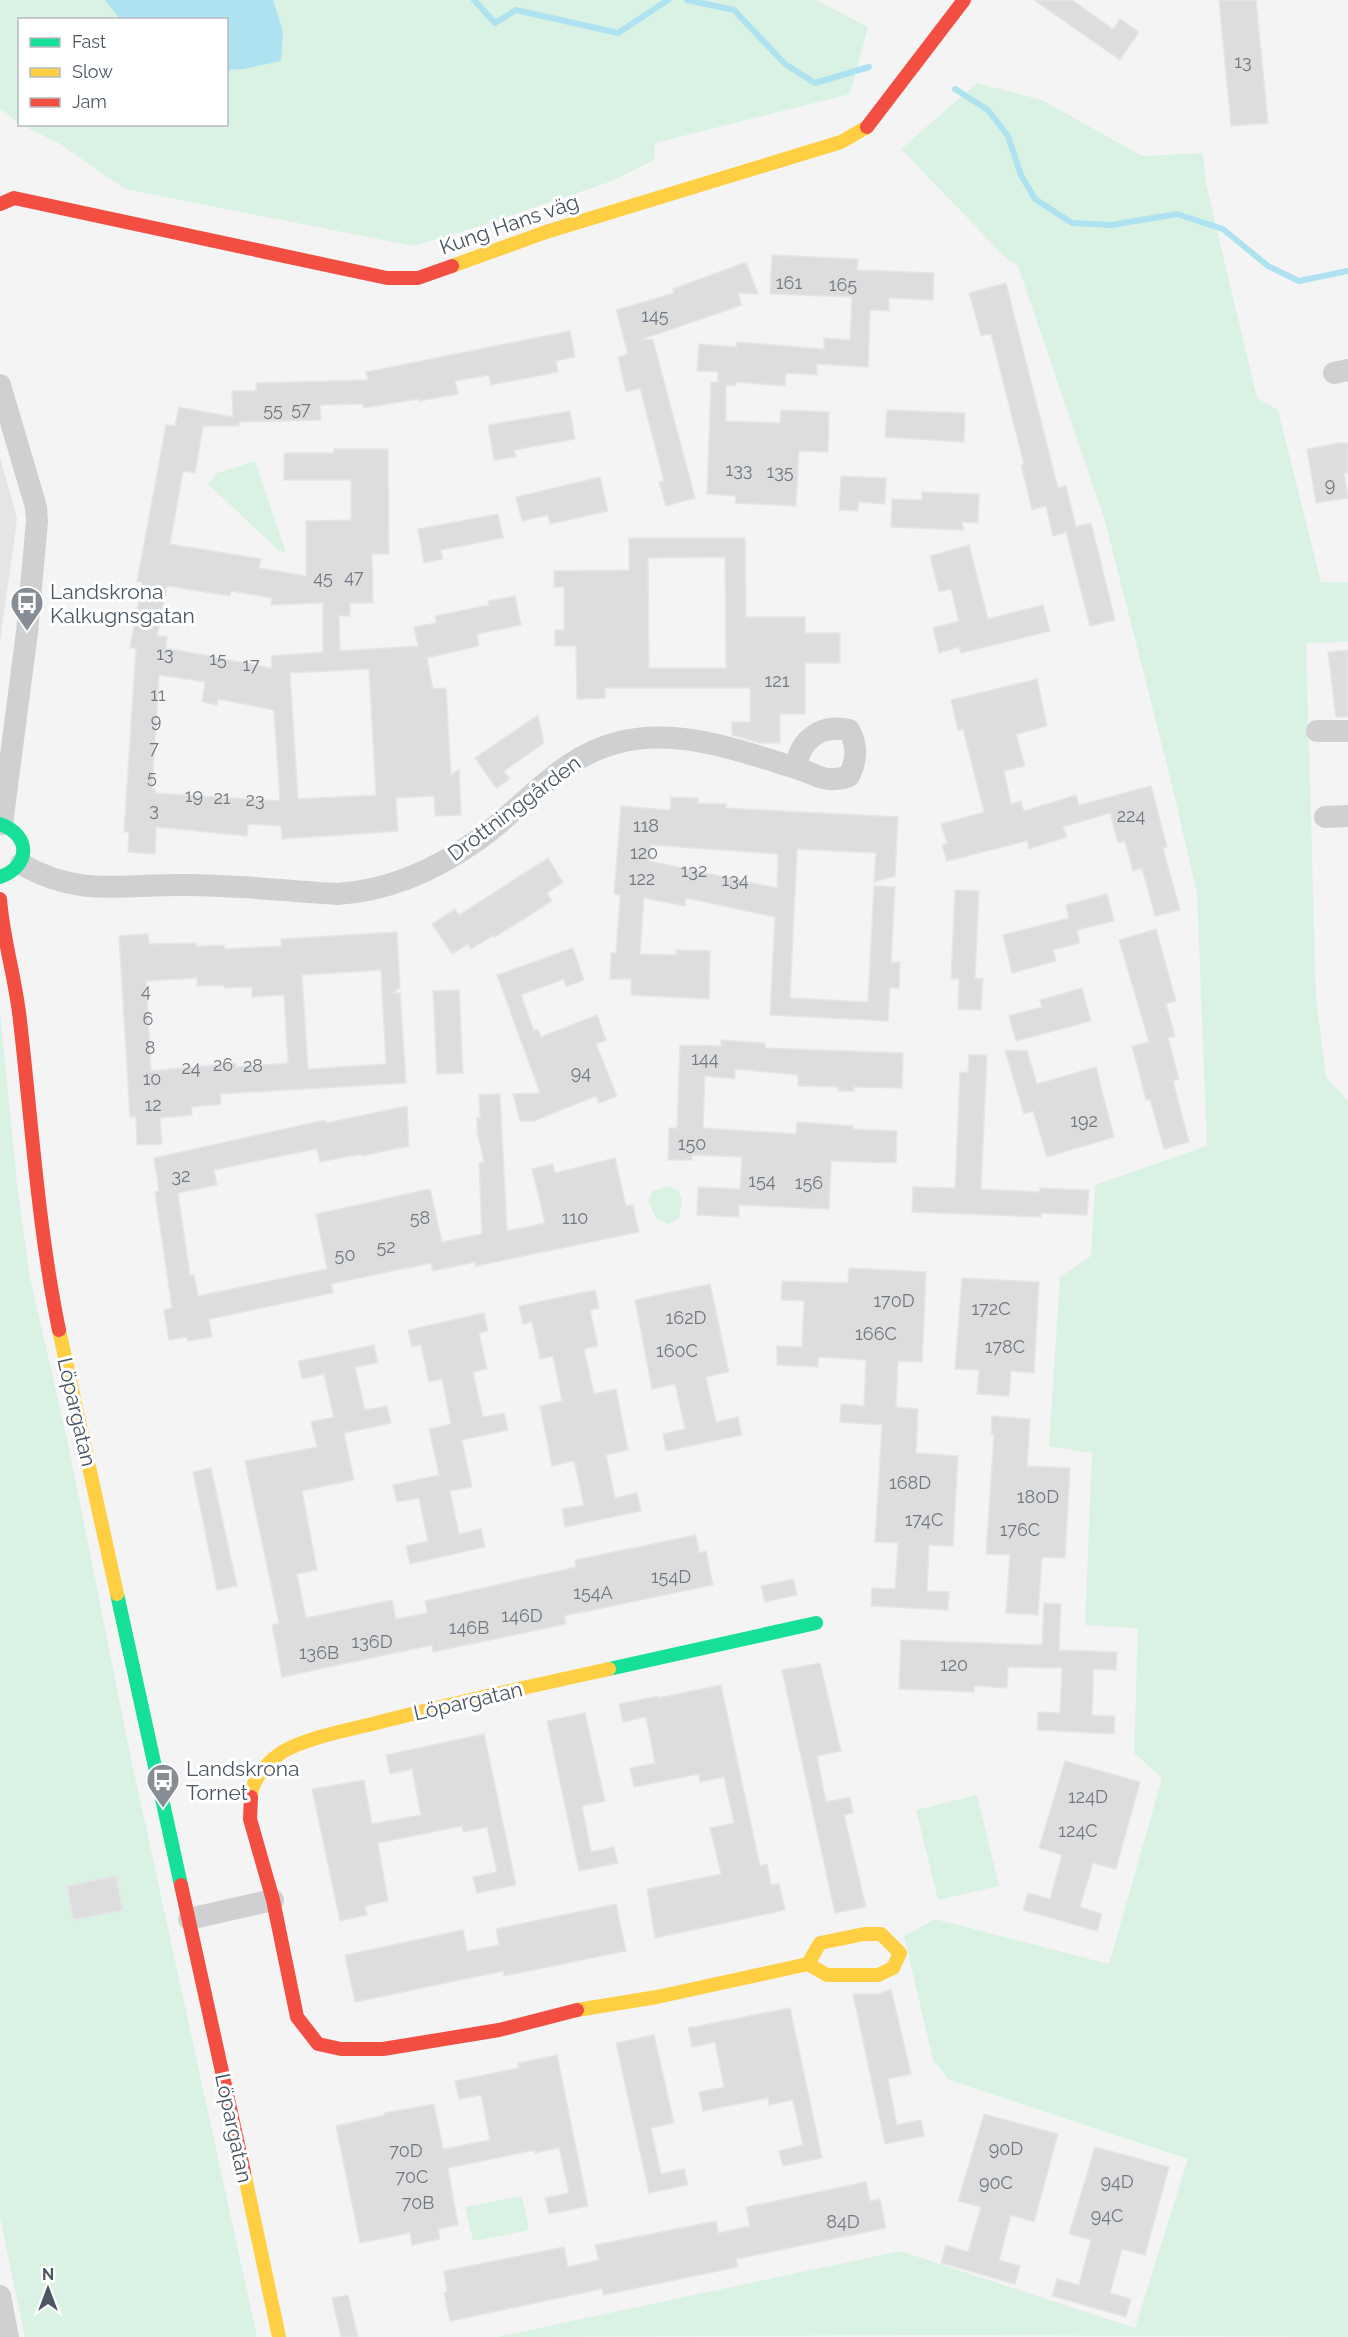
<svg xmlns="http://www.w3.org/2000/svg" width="1348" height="2337" viewBox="0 0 1348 2337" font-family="Raleway,sans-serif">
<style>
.education{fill:#e6e5e6}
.green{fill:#d9f2e3}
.water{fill:#aee2f0}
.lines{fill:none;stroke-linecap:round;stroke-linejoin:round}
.stream{stroke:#aee2f0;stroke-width:6}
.building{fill:#ddddde;stroke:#e5e6e7;stroke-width:1.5;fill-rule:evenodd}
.street{stroke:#ced0d2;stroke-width:22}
.fast{stroke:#16e098;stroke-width:14}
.slow{stroke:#ffcf43;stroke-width:14}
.jam{stroke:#f24e42;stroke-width:14}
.labels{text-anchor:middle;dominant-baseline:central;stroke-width:6;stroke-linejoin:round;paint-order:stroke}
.number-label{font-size:18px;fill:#707881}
.street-label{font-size:21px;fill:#4a5661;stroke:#fff}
.poi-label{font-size:21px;fill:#4a5661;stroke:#fff;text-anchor:start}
</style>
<rect width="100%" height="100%" fill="#f4f4f4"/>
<path class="education" d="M0,457L17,519L0,642Z"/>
<path class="green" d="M0,0H816L868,27L850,94L655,143L654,160L612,181L480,226L413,246L125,189L60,144L20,124H226V20H20V124L0,108Z
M977,83L1042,100L1142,156L1203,153L1206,184L1257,398L1278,410L1321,582H1348V642L1306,643L1316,998L1326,1077L1348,1101V2337L946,2335L497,2337L900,2251L1135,2328L1188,2159L949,2080L933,2060L904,1936L935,1919L1109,1964L1162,1778L1134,1753L1138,1628L1085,1625L1092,1453L1049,1446L1060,1277L1091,1256L1095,1185L1207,1146L1197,893L1170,777L1105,521L1018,266L1006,258L901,149Z
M255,461L286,553L278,550L208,484L217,473Z
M0,1012L17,1185L30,1278L68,1443L129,1749L257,2337H25L0,2218Z
M668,1186L678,1190L682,1200L679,1218L669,1224L656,1218L648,1201L653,1191Z
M977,1795L999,1886L938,1900L916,1810Z
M522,2196L529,2230L473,2241L465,2207Z"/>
<path class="water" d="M105,0H273L283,32L281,61L244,69L227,70L226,20L120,19Z"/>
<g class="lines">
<path class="stream" d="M474,0L495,23L516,10L618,33L668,0
M687,0L734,10L785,64L815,83L869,67
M955,89L988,110L1008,136L1021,175L1035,199L1072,223L1111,225L1177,214L1223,229L1268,266L1299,281L1348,271"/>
</g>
<path class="building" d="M1034,0H1072L1113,29L1120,19L1139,32L1120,60Z
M1219,0H1256L1268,123L1231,126Z
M772,255L858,259L857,270L934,273L933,300L889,298V311L870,310L868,367L817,364V375L786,373L785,386L736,382V386L726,385V421L780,423L781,410L829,412L828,452L799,451L796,506L735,503L736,496L707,494L711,382H718V372L697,371L699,344L736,347L737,342L824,349V338L850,340L852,297L770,294Z
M746,262L758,294L738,293L742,305L643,339L653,340L695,498L666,506L659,482L664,481L640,388L626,392L618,357L628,354L616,310L674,293L673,289Z
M1006,283L1058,488L1066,486L1076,527L1091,523L1115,620L1090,626L1066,532L1053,536L1046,506L1032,510L1021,465L1024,464L991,334L981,336L969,293Z
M570,331L575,357L556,361L558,372L491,385L489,375L455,381L458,394L419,401V399L364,408L363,404L320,405L321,420L239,422V426H203L195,473L183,471L170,544L261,559L259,568L306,576V521L351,520V480H284V453H334V449H388L389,554H372L373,603H350V616H339L340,651L418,646L414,627L436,623L435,616L489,605L488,601L515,596L521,625L477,634L479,646L427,658L433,689L446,688L451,775L459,769L461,815L435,816L434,796L396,798L398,831L282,839L281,826L248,824L247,836L156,827L155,854L128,852L129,832H124L136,648H130L142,582H137L166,425L175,426L179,407L233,417L232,391H256V383L368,380L366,372ZM167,586L230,596L231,591L272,598L271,605L323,603V652L271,656L272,668L166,648L167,636H157ZM369,669L376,795L298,799L290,673ZM159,675L205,682L202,702L217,705L218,699L274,710L280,801L155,793V789H152Z
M887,410L965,413L964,442L885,437Z
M570,411L575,439L514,450L516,457L494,460L488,425Z
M1340,443H1348V473H1344L1348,498L1316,503L1307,449Z
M841,476L886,478L885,504L859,502L858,511L839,510Z
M600,477L608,511L550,524L548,515L522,521L516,497Z
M922,492L979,494L978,523L962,522L964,530L891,527L892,499L922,500Z
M498,514L503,538L441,550L443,559L424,563L418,529Z
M629,538H745L746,617H805V633H840V663H805V714H780V743H760L732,735V722H750V688H605V698L577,699L576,646H555V630H564V587H554V571L629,570ZM725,557L726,668H649L648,558Z
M969,545L988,619L1043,605L1050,631L961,653L959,647L939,653L933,628L959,621L951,589L939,592L930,556Z
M1348,650V717H1336L1328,652Z
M1037,679L1047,726L1016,734L1025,766L1004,771L1011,804L1021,801L1024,811L1076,795L1079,805L1151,786L1167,847L1163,848L1180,910L1155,916L1142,868L1133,871L1125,841L1118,843L1110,813L1063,827L1067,837L1029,849L1027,841L947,861L942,845L947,843L941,824L984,812L963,729L958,730L951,700Z
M538,715L544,743L504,771L510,779L496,788L475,758Z
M671,797L698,798V803L726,804V808L898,817L895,876L874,882L876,853L797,849L790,998L868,1002L874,886L895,887L891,962H900L899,988H890L888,1021L770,1015L775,917L686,898L685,906L644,898L640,954L676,955V950L710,951L709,999L631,995V979H610L611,953H616L620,895L614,894L621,806L670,810ZM651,845L778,854L777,888L649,861Z
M548,858L563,882L547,893L552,901L495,937L494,935L471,949L468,944L452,954L432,924L455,909L459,915Z
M955,890L979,891L975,978L983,979L981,1010L958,1009L959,979H951Z
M1107,894L1114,921L1077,930L1080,943L1053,950L1056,961L1012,973L1003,935L1069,918L1066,905Z
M1156,929L1176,1001L1166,1004L1175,1036L1168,1038L1179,1079L1173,1081L1189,1142L1164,1149L1150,1099L1146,1100L1132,1046L1149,1042L1119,940Z
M397,932L400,988L392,993H400L406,1083L220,1094L221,1104L191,1107L192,1115L160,1118L162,1144L137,1145L136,1117H130L119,936L148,934L149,944L196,943L197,946L224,945L225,949L281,946V939ZM381,970L386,1064L308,1069L302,975ZM197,978V986L224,985V988L252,987V997L284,995L288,1063L236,1067V1063L151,1071L146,981Z
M573,948L584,980L566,987L564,979L521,995L534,1031L538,1029L541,1037L597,1015L606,1040L596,1044L617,1096L599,1103L596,1096L534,1121H520L513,1094L540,1093L497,975Z
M1082,988L1091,1021L1016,1041L1009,1016L1042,1007L1040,1000Z
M459,990L463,1073L437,1074L433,991Z
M721,1040L765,1043V1048L903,1053L902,1088L854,1087V1091H838V1087L798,1086V1075L735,1069V1079L705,1076L703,1128L796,1134L797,1122L853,1126V1129L897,1131L896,1163L831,1161L829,1209L739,1205V1217L697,1215L698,1187L740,1189L742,1157L692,1155V1160H668L669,1128H677L680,1045L721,1046Z
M1005,1050L1027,1051L1037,1084L1096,1067L1114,1137L1047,1157L1033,1111L1024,1114Z
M969,1055H987L981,1189L1040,1192V1188L1089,1190L1087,1215L1042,1213L1041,1217L912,1212L913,1187L955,1188L960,1072L968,1073Z
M500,1094L507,1231L545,1223L532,1169L553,1164L555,1173L615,1158L626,1206L633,1205L639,1232L476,1266L475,1262L433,1271L431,1263L331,1284L333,1293L209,1319L212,1337L188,1341L187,1337L169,1340L164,1310L172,1308L155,1192L159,1191L154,1158L325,1120L326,1123L407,1106L409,1146L362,1156L361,1154L320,1162L317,1149L256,1161L214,1170L217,1185L178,1193L190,1275H194L198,1296L327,1269L316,1214L430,1189L442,1242L482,1234L479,1163L484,1161L477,1132V1118H480L479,1095Z
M849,1268L926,1272L922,1362L898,1361L896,1407L918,1409L916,1453L958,1456L953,1546L929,1545L927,1591L949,1592L948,1610L871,1606L872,1588L895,1589L898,1543L875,1542L882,1425L840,1422L841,1404L864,1406L866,1360L818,1357V1367L777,1365V1346L802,1347L804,1301L781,1300L782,1281L848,1283Z
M962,1278L1039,1282L1034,1373L1011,1371L1009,1396L977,1394L979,1370L955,1369Z
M710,1284L729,1372L706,1377L716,1422L738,1417L742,1435L666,1451L663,1434L685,1429L675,1384L652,1389L635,1300Z
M595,1290L599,1308L590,1310L598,1346L584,1349L594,1394L616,1389L628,1450L606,1455L615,1498L637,1493L641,1511L565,1527L562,1509L584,1505L574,1461L552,1466L540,1406L562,1401L553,1356L540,1359L532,1322L523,1324L519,1306Z
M484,1313L488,1331L479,1333L487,1369L473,1372L483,1417L504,1413L508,1430L462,1440L472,1487L450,1491L459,1534L481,1529L485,1547L410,1564L406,1546L428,1541L419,1498L397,1502L393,1485L439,1475L429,1429L451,1424L442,1379L429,1382L421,1345L412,1347L408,1330Z
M374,1345L378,1363L355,1367L360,1389L365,1410L387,1406L391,1423L344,1433L354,1480L302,1491L317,1570L297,1574L306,1618L392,1600L396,1619L427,1613L425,1601L576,1567L575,1560L696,1535L699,1553L706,1551L713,1585L564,1616L566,1624L433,1652L432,1645L282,1677L272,1625L279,1623L245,1461L317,1447L311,1422L334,1417L329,1396L324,1374L302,1379L298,1361Z
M992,1416L1030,1419L1027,1466L1070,1468L1065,1558L1042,1557L1038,1615L1006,1613L1010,1555L986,1554L994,1435H991Z
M211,1468L237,1586L217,1590L193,1472Z
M793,1579L797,1595L765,1602L761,1586Z
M1044,1603L1061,1604L1059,1650L1117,1652L1116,1670L1093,1669V1692L1092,1715L1115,1716L1114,1734L1037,1730L1038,1712L1060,1713L1062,1668L1008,1667L1007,1688L974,1686V1692L899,1689L901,1640L1042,1645Z
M820,1663L841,1751L817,1756L826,1802L850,1797L853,1813L844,1815L866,1907L835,1913L782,1670Z
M721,1685L760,1866L767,1864L771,1885L779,1884L785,1910L655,1938L647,1889L721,1874L710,1828L734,1823L724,1777L700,1782L699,1774L634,1787L630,1768L655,1763L646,1717L623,1722L619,1704L658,1696V1698Z
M585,1713L605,1801L582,1806L591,1852L614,1847L618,1863L579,1871L547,1721Z
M484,1734L516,1885L477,1893L473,1877L497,1872L487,1827L463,1832L462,1826L378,1843L388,1901L365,1906L367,1915L340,1921L312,1789L364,1780L372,1824L421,1815L412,1769L390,1774L386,1755Z
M1065,1761L1140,1782L1116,1869L1093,1863L1080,1907L1102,1914L1097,1931L1023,1910L1028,1893L1050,1899L1062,1855L1039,1848Z
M116,1876L123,1910L73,1920L67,1886Z
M616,1904L626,1951L504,1976L503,1971L355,2002L345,1955L463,1930L467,1951L499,1945L496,1929Z
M891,1989L911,2074L888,2079L897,2125L921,2120L924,2136L885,2144L853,1994H878Z
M790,2008L822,2158L783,2166L779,2151L803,2145L793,2100L769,2105L768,2098L703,2111L699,2092L724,2087L715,2042L692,2047L688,2028Z
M654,2035L674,2123L651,2128L661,2174L684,2169L688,2185L649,2193L616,2043Z
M557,2055L588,2206L549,2214L545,2198L569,2193L559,2148L535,2153V2150L448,2168L458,2225L438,2229L440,2239L412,2245L410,2233L360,2243L336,2126L385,2115L384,2113L434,2104L443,2149L490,2140L481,2095L459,2099L455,2081L519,2068L518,2063Z
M984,2114L1058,2134L1034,2222L1011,2215L999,2260L1020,2266L1015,2284L941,2263L946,2245L968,2252L981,2207L958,2201Z
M1095,2147L1169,2167L1145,2255L1122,2249L1116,2272L1110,2293L1131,2299L1126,2317L1052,2296L1057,2279L1079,2285L1091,2240L1069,2234Z
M866,2182L870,2201L880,2199L886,2228L736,2259L738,2267L603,2295L602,2289L450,2321L444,2293L447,2292L444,2271L564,2247L568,2267L599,2260L595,2245L716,2221L718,2233L750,2226L746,2207Z
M348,2295L358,2337H341L332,2298Z"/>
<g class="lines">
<path class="street" d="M1334,373L1348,370
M0,385L36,507L37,521L27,632L2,824
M1317,731H1348
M1325,817L1348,816
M21,864C80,898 123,884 186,885C236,885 287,891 337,894C389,891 437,869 479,839C527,805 560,756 620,742C678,728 738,750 793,767C816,773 823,785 849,776C857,760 858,746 849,730C821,724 800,739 796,767
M189,1919L273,1900
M0,2296L8,2337"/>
<path class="fast" d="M0,824C31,835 31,866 0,877
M117,1594L181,1885
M609,1669L816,1623"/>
<path class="slow" d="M452,266L546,232L841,142L867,127
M59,1330L117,1594
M251,1797C251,1780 269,1760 284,1751C309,1737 349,1730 376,1723C454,1703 531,1686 609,1669
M577,2010L657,1997L808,1964L820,1943L864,1934H881L900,1953L893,1968L878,1975H827L808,1964
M244,2172L279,2337"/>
<path class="jam" d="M867,127L964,0
M0,204L14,198L387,278H418L452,266
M0,899C3,940 16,980 20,1021C32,1124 38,1228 59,1330
M251,1797L250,1819L273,1900L297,2017L318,2044L341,2049H383L499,2030L577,2010
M181,1885L244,2172"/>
</g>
<defs>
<g id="bus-pin" transform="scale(1.725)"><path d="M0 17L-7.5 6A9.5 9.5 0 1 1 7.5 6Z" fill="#868d94" stroke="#fff"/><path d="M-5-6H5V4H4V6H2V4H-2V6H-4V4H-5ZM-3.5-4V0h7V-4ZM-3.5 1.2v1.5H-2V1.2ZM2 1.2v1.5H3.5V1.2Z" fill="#fff"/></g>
</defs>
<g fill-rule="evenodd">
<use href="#bus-pin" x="27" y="603"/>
<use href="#bus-pin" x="163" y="1780"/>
</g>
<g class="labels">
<g class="number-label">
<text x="1243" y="61">13</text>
<text x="789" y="282">161</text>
<text x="843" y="284">165</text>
<text x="655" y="315">145</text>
<text x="301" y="408">57</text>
<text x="273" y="409">55</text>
<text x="739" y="469">133</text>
<text x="780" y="471">135</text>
<text x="1330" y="484">9</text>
<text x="354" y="576">47</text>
<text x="323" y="577">45</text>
<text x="165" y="653">13</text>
<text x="218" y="658">15</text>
<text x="251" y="664">17</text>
<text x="777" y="680">121</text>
<text x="158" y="694">11</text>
<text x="156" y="720">9</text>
<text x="154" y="747">7</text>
<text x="152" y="776">5</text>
<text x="194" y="795">19</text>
<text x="222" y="797">21</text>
<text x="255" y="799">23</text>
<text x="154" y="809">3</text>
<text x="1131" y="815">224</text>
<text x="646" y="825">118</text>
<text x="644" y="852">120</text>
<text x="694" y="870">132</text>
<text x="642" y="878">122</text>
<text x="735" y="879">134</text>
<text x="146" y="990">4</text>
<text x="148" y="1018">6</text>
<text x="150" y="1047">8</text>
<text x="705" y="1058">144</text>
<text x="223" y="1064">26</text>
<text x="253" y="1065">28</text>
<text x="191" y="1067">24</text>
<text x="581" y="1072">94</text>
<text x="152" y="1078">10</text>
<text x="153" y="1104">12</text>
<text x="1084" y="1120">192</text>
<text x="692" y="1143">150</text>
<text x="181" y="1175">32</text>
<text x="762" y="1180">154</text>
<text x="809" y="1182">156</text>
<text x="420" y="1217">58</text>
<text x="575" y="1217">110</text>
<text x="386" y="1246">52</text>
<text x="345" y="1254">50</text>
<text x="894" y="1300">170D</text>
<text x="991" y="1308">172C</text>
<text x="686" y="1317">162D</text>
<text x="876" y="1333">166C</text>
<text x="1005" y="1346">178C</text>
<text x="677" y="1350">160C</text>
<text x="910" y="1482">168D</text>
<text x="1038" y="1496">180D</text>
<text x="924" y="1519">174C</text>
<text x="1020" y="1529">176C</text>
<text x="671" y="1576">154D</text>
<text x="593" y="1592">154A</text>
<text x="522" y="1615">146D</text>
<text x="469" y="1627">146B</text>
<text x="372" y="1641">136D</text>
<text x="319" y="1652">136B</text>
<text x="954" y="1664">120</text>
<text x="1088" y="1796">124D</text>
<text x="1078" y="1830">124C</text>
<text x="1006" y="2148">90D</text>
<text x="406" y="2150">70D</text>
<text x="412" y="2176">70C</text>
<text x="1117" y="2181">94D</text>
<text x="996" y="2182">90C</text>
<text x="418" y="2202">70B</text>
<text x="1107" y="2215">94C</text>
<text x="843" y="2221">84D</text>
</g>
<g class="street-label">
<text transform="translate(509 224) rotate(-19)">Kung Hans väg</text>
<text transform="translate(514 808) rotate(-37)">Drottninggården</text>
<text transform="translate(77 1412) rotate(77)">Löpargatan</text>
<text transform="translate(468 1701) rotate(-13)">Löpargatan</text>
<text transform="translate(234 2128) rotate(78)">Löpargatan</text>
</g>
<g class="poi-label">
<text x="50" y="591">Landskrona<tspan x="50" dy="24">Kalkugnsgatan</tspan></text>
<text x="186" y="1768">Landskrona<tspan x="186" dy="24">Tornet</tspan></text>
</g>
</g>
<rect x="18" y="18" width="210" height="108" fill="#ffffff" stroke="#b7bbc0" stroke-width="1.5"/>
<rect x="30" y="38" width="30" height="9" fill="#16e098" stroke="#b7bbc0" stroke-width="1.5"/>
<text x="72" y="48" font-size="18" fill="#4a5661">Fast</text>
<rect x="30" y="68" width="30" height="9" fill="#ffcf43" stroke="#b7bbc0" stroke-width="1.5"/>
<text x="72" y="78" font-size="18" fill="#4a5661">Slow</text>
<rect x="30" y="98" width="30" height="9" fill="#f24e42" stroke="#b7bbc0" stroke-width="1.5"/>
<text x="72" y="108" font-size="18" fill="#4a5661">Jam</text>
<g transform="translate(48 2289)" stroke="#ffffff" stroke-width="4.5" paint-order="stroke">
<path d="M0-4.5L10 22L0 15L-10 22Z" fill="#4a5661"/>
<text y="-9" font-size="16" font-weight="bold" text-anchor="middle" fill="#4a5661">N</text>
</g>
</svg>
